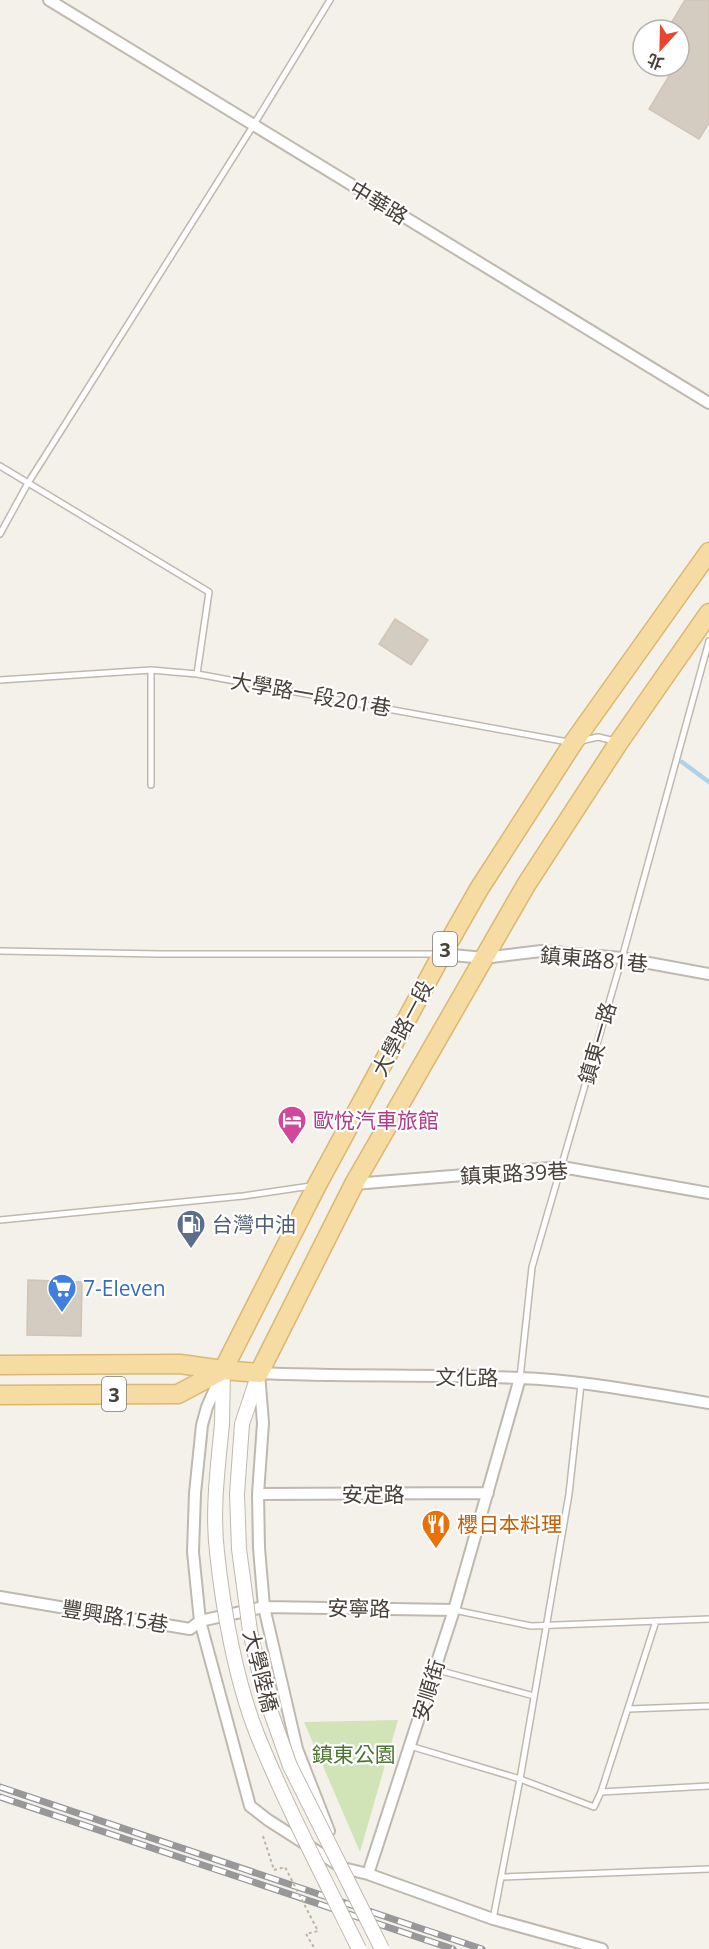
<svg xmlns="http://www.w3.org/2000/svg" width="709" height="1949" viewBox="0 0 709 1949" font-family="'Open Sans','Noto Sans TC',sans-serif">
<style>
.green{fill:#d1e4b7}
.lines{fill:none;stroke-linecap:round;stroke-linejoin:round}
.stream{stroke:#add3eb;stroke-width:4.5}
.building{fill:#d5ccc1;stroke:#cfc4b5;stroke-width:1.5}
.service-casing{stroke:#bfb8ae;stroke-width:8}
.minor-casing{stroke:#bfb8ae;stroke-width:14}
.tertiary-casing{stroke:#bfb8ae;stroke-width:16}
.primary-casing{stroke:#dab872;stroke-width:21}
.path{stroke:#bfb3a0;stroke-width:2;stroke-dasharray:3 3;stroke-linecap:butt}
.service{stroke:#fff;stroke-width:5}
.minor{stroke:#fff;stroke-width:10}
.tertiary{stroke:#fff;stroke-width:14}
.primary{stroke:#f6dba2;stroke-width:18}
.rail-casing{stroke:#989898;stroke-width:7}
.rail{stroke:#fff;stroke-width:4.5;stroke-dasharray:14;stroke-linecap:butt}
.tertiary-bridge-casing{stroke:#bfb8ae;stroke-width:16;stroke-linecap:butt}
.path-bridge{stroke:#bfb3a0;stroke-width:2;stroke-dasharray:3 3;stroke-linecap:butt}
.tertiary-bridge{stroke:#fff;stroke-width:14}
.labels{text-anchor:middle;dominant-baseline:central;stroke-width:4.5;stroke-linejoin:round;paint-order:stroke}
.shield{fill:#fff;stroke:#7f7a74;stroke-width:1.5}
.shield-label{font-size:20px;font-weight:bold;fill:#484139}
.street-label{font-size:21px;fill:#484139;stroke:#fff}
.hotel-label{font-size:21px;fill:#b23c85;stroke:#fff;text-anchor:start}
.service-label{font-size:21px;fill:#4e5e75;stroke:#fff;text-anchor:start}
.shop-label{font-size:21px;fill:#366cbe;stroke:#fff;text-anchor:start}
.food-label{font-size:21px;fill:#c56008;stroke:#fff;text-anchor:start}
.park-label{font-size:21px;fill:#4d7531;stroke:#fff}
</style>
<rect width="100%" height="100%" fill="#f4f1eb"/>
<path class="green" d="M398,1720L360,1852L304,1722Z"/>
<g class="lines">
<path class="stream" d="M682,762L709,782"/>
</g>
<path class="building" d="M685,0H709V123L699,139L649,109L675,66H679V30H667Z
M395,619L428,640L411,665L379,644Z
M28,1280L82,1282L81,1336L27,1335Z"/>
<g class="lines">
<g class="service-casing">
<path id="service" d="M0,466L209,592L197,674
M0,534L28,483L253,126L330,0
M151,670V785
M0,680L151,670L197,674L568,742
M580,741L598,737L615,741
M0,951L159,954H436
M0,1220L243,1196L311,1186
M520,1378L532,1267L622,958L709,641
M454,1610L531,1626L709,1619
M434,1669L534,1696
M628,1709L709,1706
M410,1746L520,1779L594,1807L601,1792L709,1786
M601,1792L656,1621
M501,1877L709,1869
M493,1919L520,1779L569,1494L581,1384"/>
</g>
<g class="minor-casing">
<path id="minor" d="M49,0L709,403
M442,954L484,958L541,951L622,958L709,974
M354,1184L562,1167L709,1193
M222,1373L207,1407L202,1425L195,1493L193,1552L200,1621L250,1806L268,1820L343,1868L368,1874L493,1919L602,1949
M258,1494L488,1493
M0,1597L190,1629L200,1621L264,1607L454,1610
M329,1831L297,1749L264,1607L259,1548L258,1494L263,1423L259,1373C345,1377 432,1374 519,1378C582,1380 646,1393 709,1403
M368,1874L454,1610L520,1378"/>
</g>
<g class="tertiary-casing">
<path id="tertiary" d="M222,1424L223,1370
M242,1424L259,1373"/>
</g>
<g class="primary-casing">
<path id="primary" d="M0,1365L180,1364L223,1370L259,1373L354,1184L526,885L619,742L709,613
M223,1370L317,1185L442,954L479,889L573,743L709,552
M0,1395L178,1394L223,1370"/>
</g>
<path class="path" d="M263,1836L274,1870
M306,1934L315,1949"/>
<use href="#service" class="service"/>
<use href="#minor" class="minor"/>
<use href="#tertiary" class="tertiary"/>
<use href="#primary" class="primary"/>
<g class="rail-casing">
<path id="rail" d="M0,1787L482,1949
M0,1797L453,1949"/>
</g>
<use href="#rail" class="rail"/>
<g class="tertiary-bridge-casing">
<path id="tertiary-bridge" d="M222,1424C218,1466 212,1510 217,1552C223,1610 236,1681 257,1734C287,1808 324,1878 359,1949
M242,1424L237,1494L239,1549L250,1631L263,1690L290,1766L382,1949"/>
</g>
<path class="path-bridge" d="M274,1870L285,1867L318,1931L306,1934"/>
<use href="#tertiary-bridge" class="tertiary-bridge"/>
</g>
<defs>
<g id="hotel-pin" transform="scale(1.5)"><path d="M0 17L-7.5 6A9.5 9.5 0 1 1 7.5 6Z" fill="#d1479c" stroke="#fff"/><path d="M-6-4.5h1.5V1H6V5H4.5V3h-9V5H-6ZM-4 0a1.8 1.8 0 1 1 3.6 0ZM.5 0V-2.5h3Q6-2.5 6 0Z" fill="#fff"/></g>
<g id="fuel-pin" transform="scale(1.5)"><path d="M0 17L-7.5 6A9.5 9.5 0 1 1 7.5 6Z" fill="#5c6f8a" stroke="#fff"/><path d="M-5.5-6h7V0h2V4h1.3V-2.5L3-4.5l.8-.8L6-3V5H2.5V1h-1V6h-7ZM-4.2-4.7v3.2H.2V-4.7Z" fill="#fff"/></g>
<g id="supermarket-pin" transform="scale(1.5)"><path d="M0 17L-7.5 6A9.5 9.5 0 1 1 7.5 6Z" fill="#3f7fe0" stroke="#fff"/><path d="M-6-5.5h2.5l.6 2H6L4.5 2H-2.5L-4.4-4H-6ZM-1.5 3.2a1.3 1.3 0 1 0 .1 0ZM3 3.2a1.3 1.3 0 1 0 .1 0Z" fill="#fff"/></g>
<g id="restaurant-pin" transform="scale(1.5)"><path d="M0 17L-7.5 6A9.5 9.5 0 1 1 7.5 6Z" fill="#e8710a" stroke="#fff"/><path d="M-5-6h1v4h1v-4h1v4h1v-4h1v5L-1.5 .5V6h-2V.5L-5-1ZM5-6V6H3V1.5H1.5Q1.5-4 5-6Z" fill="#fff"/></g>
</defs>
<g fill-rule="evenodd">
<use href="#hotel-pin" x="292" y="1120"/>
<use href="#fuel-pin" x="191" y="1224"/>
<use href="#supermarket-pin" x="62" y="1288"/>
<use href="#restaurant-pin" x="436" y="1524"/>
</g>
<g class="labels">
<g class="shield">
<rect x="433" y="932" width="24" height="34" rx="4.5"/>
<rect x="102" y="1377" width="24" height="34" rx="4.5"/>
</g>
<g class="shield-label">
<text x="445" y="949">3</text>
<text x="114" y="1394">3</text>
</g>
<g class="street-label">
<text transform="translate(379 202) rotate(31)">中華路</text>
<text transform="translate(311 694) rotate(10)">大學路一段201巷</text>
<text transform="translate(594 959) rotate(5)">鎮東路81巷</text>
<text transform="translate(402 1028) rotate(-62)">大學路一段</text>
<text transform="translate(597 1043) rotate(-74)">鎮東一路</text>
<text transform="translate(514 1173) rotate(-3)">鎮東路39巷</text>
<text transform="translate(467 1377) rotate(1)">文化路</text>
<text x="373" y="1494">安定路</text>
<text transform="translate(359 1608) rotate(1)">安寧路</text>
<text transform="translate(115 1616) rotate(9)">豐興路15巷</text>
<text transform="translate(261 1671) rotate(76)">大學陸橋</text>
<text transform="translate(428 1690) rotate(-73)">安順街</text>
</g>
<g class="hotel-label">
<text x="313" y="1120">歐悅汽車旅館</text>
</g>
<g class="service-label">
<text x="212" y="1224">台灣中油</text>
</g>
<g class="shop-label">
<text x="83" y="1288">7-Eleven</text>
</g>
<g class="food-label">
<text x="457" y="1524">櫻日本料理</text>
</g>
<g class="park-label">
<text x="354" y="1754">鎮東公園</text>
</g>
</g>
<g transform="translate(661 48) rotate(202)"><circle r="28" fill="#ffffff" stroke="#b6b3b0" stroke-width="1.5"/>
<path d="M0-4.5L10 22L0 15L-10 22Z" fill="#e8442e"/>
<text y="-9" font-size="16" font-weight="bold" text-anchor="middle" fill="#484139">北</text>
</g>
</svg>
